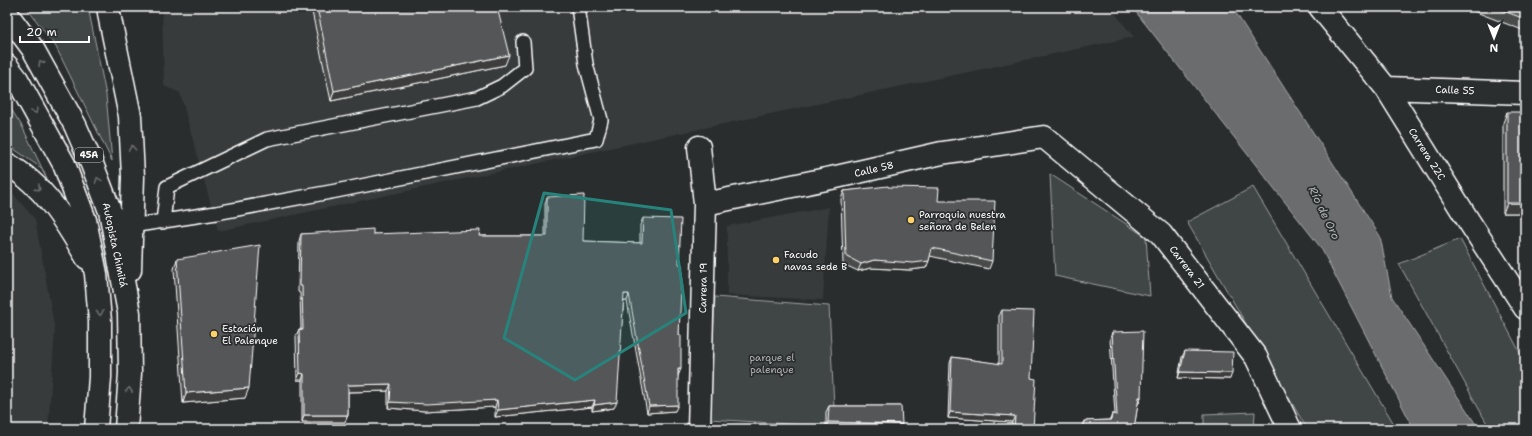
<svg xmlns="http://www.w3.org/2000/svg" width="1532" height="436" viewBox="0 0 1532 436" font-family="'Shantell Sans',sans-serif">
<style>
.built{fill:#373a3b}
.green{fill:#414445;stroke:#a0a2a2}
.water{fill:#6a6c6d;stroke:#a6a7a7}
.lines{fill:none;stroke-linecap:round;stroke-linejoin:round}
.lane-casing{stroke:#fff;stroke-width:16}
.street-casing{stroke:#fff;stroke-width:25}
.highway-casing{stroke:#fff;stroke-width:25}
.lane{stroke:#2a2d2e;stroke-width:13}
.street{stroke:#2a2d2e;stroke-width:22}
.highway{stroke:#2a2d2e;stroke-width:22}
.wall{fill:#494b4c;stroke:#fff}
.shaded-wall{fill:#3c3d3e;stroke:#fff}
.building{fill:#555758;stroke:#fff}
.oneway{stroke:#6a6c6d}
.marked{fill:#27847c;fill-opacity:0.2;stroke:#27847c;stroke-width:3;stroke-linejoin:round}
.poi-dot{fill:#ffd166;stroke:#2a2d2e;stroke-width:1.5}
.labels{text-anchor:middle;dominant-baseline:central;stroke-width:3.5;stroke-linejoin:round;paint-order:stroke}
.shield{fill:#2a2d2e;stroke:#bfc0c0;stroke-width:1}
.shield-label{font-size:9px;font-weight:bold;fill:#fff}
.street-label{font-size:10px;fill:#fff;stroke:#2a2d2e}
.poi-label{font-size:10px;fill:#fff;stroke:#2a2d2e;text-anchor:start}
.park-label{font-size:10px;fill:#b3b4b5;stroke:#2a2d2e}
.water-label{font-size:11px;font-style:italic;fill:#b4b6b6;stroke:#2a2d2e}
</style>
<rect width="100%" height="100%" fill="#2a2d2e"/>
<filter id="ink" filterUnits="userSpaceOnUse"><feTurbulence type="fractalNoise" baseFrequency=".025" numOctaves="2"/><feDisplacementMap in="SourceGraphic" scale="8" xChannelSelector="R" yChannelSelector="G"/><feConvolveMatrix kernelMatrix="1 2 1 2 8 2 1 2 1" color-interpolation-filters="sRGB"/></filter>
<g filter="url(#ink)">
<path class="built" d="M162,7H1110L1134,37L218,231L180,93L164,86Z
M7,187L35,219L55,330L48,429H7Z
M829,207L823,300L727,295V226Z"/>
<path class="green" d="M26,7H88L106,95L112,161L56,47Z
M7,103L22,126L49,183L41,168L7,144Z
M1050,174L1146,237L1150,296L1055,276Z
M1253,187L1397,429H1307L1187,222Z
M1460,239L1525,362V429H1490L1399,264Z
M715,297L829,306L835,427L709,419Z
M1255,412L1254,429H1204V414Z"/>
<path class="water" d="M1132,7H1232L1380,236L1392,297L1479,429H1414L1321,248Z"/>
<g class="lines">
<g class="lane-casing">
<path id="lane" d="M163,222L167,187L267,139L477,98L502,86L525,68L523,42
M131,226L216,213L336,191L596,139L601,120L586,64L578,7"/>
</g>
<g class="street-casing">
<path id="street" d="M1320,7L1386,88L1468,220L1525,308
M1386,88L1525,93
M699,147L705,204L699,429
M705,204L836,177L942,153L1044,137L1161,234L1256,357L1290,429"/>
</g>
<g class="highway-casing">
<path id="highway" d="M108,7L110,19L130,116L133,177L130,270
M7,14L33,49L75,125L92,164L110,211L129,313L130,373L126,429
M7,66L17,79L64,164L85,220L96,274L100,321V377L96,429
M7,164C44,185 66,222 87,258"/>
</g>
<use href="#lane" class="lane"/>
<use href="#street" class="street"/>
<use href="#highway" class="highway"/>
</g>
<path class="wall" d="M311,7H497L505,65L331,101Z
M1463,7H1525V31Z
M1507,112L1525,213H1503V123Z
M888,187L992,261L989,269L930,256L926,268L910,270L871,268L858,271L843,264L841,199L844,191Z
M547,197L583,241L640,243V225L643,218L679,264V335L678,376L675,411L647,413L627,301H624L614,408L592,411V407L495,417V407L425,411L388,408V391L348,392V415L345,422H302V380H297L296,336L299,329H301L300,293L298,292L299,241L301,234H373L479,236H545V204Z
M177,259L245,398L183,403L174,269Z
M1002,310L1031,378L1033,429H1012V422L948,418L950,363L952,357L999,364V316Z
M1112,332L1141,397L1139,403H1138L1134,429H1082L1081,427L1084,421L1110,420L1112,414H1115L1110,339Z
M1185,351L1230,379L1178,378L1182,357Z
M829,406H901L826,428V412Z"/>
<path class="shaded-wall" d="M509,55L505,65L331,101L334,91Z
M1507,203H1525V213H1503Z
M874,260L929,261L926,268L910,270L871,268L858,271L861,264Z
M624,294H629L627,301H622Z
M678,369H681L678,376Z
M1180,372L1232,373L1230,379L1178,378Z
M300,373L304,374L302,380H297Z
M391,384L388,391L346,392L348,385Z
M249,388L245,398L183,403L186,393Z
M1139,397H1141L1139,403H1137Z
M497,400L495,407L425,411L388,408L390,402Z
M595,400L592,407L495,417L498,410Z
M617,402L614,408L592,411L594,405Z
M678,405L675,411L647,413L649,406Z
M950,412L1015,416L1012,422L948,418Z
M304,415H348L345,422H302Z
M828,422L902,424L900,429H856L826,428Z"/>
<path class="building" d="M317,7H497L509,55L334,91Z
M1493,7H1525V19Z
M1507,112H1525V203H1507Z
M888,186V187L939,188L938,201H995L992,261L932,248L929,261L913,263L874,260L861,264L846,256L844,191Z
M584,195L583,241L642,243L643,218L681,219L679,264L682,265L679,335H681V369H678V405L649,406L629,294H624L617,402L594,405L595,400L498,410L497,400L427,404L390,402L391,384L348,385V415H304V374L300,373L299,329L303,330L302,286H300L301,234L373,229V234L480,230L479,236H547V197Z
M260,245L249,388L186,393L177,259Z
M1002,310L1034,311L1031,378L1036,379L1033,429H1014L1015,416L950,412L952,357L1002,364Z
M1143,331L1141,397H1139L1134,429H1084V421L1111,420L1112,414L1117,415L1112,332Z
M1185,351L1233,352L1232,373L1180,372Z
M829,406H901L902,424L828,422Z"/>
<defs><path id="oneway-chevron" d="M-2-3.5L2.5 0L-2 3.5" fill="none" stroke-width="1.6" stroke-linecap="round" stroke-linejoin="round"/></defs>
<g class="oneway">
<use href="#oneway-chevron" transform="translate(41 63) rotate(-120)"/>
<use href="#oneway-chevron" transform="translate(35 111) rotate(61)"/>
<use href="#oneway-chevron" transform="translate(132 148) rotate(-93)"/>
<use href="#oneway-chevron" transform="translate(98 180) rotate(-110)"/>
<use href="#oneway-chevron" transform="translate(38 188) rotate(41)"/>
<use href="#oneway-chevron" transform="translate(100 313) rotate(84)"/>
<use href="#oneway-chevron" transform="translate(129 390) rotate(-86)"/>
</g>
</g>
<path class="marked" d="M544,193L671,210L686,313L575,380L504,338Z"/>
<g class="poi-dot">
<circle cx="911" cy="220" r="4"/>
<circle cx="776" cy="260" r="4"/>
<circle cx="214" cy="334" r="4"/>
</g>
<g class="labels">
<rect class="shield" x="75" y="148" width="28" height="14" rx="3"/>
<g class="shield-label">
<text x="89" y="155">45A</text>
</g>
<g class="street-label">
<text transform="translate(1455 90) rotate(2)">Calle 55</text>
<text transform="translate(1427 154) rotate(58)">Carrera 22C</text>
<text transform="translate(874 169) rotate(-13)">Calle 58</text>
<text transform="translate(115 245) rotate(78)">Autopista Chimitá</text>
<text transform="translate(1187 267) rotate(53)">Carrera 21</text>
<text transform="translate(703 288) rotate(-89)">Carrera 19</text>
</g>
<g class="poi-label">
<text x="919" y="214">Parroquia nuestra<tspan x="919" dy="12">señora de Belen</tspan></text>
<text x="784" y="254">Facudo<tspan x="784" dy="12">navas sede B</tspan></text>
<text x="222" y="328">Estación<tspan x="222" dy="12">El Palenque</tspan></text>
</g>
<g class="park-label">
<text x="772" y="357">parque el<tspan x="772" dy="12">palenque</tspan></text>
</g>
<g class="water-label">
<text transform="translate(1324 213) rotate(64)">Río de Oro</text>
</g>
</g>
<rect width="1532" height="436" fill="none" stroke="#2a2d2e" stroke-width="24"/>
<rect x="12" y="12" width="1508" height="412" fill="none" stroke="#fff" stroke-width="1.5" filter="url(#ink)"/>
<g transform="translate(1494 38) rotate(180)" stroke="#2a2d2e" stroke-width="3" paint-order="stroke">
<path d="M0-3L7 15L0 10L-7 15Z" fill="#ffffff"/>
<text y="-6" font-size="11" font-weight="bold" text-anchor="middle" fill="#ffffff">N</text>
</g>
<path d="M20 36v6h69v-6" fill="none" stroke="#ffffff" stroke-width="2"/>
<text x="26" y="36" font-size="12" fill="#ffffff" stroke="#2a2d2e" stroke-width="3" paint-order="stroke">20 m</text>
</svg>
